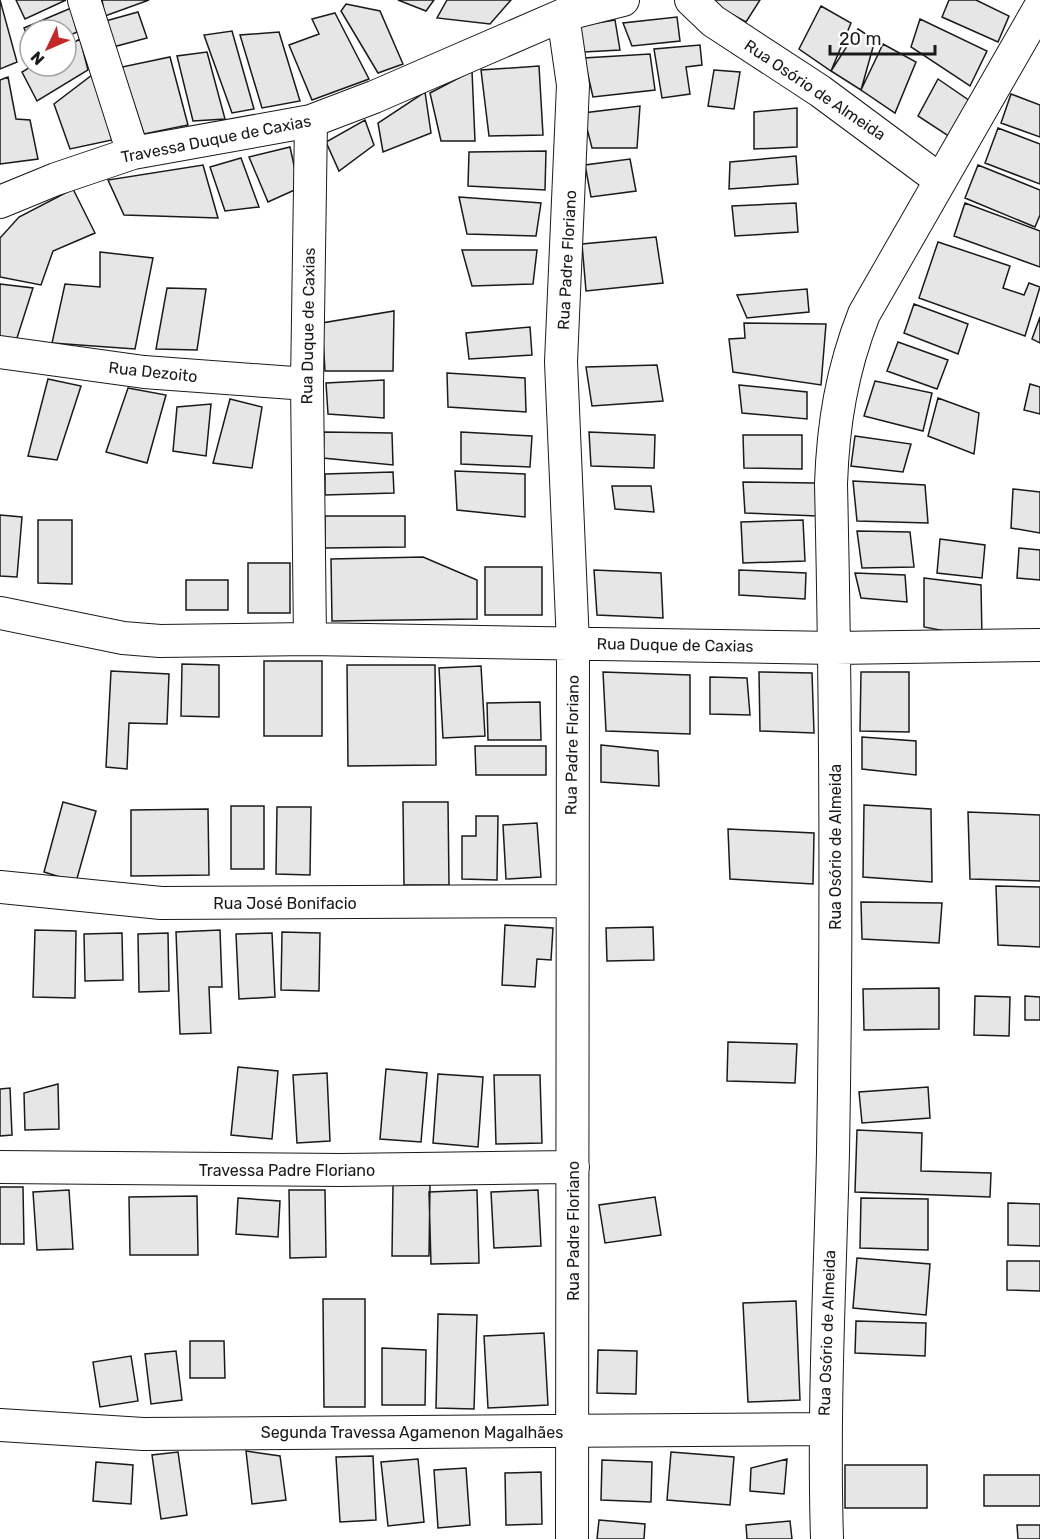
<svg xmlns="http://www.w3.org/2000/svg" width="1040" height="1539" viewBox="0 0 1040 1539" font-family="Rubik,sans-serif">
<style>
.building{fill:#e6e6e6;stroke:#1a1a1a;stroke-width:1.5}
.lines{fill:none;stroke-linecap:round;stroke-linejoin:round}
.street-casing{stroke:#1a1a1a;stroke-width:34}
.street{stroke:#fff;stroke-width:32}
.labels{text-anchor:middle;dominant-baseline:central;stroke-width:4.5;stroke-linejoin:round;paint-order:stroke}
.street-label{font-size:16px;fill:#1a1a1a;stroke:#fff}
</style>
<rect width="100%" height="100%" fill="#fff"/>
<path class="building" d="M0,0L17,62L0,69Z
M16,0H66L25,19Z
M102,0H149L105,16Z
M398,0H434L426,11Z
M447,0H511L490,24L437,18Z
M706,0H760L746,22Z
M949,0H976L1009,16L998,42L942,17Z
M346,4L380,11L403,64L378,73L341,11Z
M821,6L851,23L831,71L799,49Z
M71,8L77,32L66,37V30H30V43L24,28Z
M138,12L147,38L113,47L102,22Z
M335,13L369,79L312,100L289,45L319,34L312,19Z
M677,17L680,41L632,46L623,23Z
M920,19L987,51L970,86L911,47Z
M615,20L620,50L584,52L578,26Z
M858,29L875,40L861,90L831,71Z
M232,31L254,109L232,113L204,35Z
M279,32L300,101L262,108L240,35Z
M80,39L88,70L37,101L22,72L32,66H66V47Z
M883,44L916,62L895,113L861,90Z
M700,45L702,65L686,67L690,94L662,98L654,49Z
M207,52L225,119L193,121L177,56Z
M650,54L655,90L593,97L584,58Z
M170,57L188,125L144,134L122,67Z
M539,66L543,135L489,136L481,70Z
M714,70L740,72L734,109L708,106Z
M472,71L475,141H441L430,93Z
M92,75L112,140L70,149L54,104Z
M8,77L16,119L30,120L38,159L0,164V80Z
M938,79L970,101L950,137L918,116Z
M425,92L431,133L383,152L378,123Z
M1011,94L1040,105V137L1001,123Z
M640,106L637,148H592L583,113Z
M797,108V147L754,149V112Z
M365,120L374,145L339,171L326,142Z
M998,128L1040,144V184L985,163Z
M290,147L299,188L268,202L249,157Z
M546,151L545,190L468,186L469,152Z
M796,156L798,184L729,189L730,162Z
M241,158L259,207L225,211L210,167Z
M630,159L636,191L591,197L585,165Z
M203,165L218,218L124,215L108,180Z
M978,165L1040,190V215L1035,227L965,198Z
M73,189L95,233L53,251L41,285L0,277V238L19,217Z
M459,197L541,203L536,236L467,234Z
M796,203L798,232L735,236L732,206Z
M965,203L1040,231V267L954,236Z
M656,237L663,283L586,291L582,244Z
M938,242L1010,266L1003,288L1024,295L1029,283L1040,287L1025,336L919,298Z
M462,250H537L533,284L472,286Z
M100,252L153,258L135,349L52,343L65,284L100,287Z
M0,284L33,288L16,341L0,337Z
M167,288L206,289L197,350L156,349Z
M807,289L809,312L747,318L737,295Z
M914,304L968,324L958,354L904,333Z
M394,311L393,371H325L322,323Z
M1040,317V343L1032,339Z
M744,323L826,324L821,385L733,372L729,339L745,338Z
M530,327L532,355L469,359L466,333Z
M898,342L948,360L937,389L887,371Z
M657,365L663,401L592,406L586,367Z
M447,373L525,378L526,412L448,407Z
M48,379L81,386L57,460L28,456Z
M384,380V418L328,414L326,383Z
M875,381L932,393L923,431L864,416Z
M1030,384L1040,387V414L1024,410Z
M739,385L807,392V419L742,413Z
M128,388L166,395L147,463L106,452Z
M938,398L979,413L974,454L928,436Z
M230,399L262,407L252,468L213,463Z
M211,404L206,456L173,451L177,407Z
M324,432L392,433L393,465L323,458Z
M461,432L532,436L530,467L461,464Z
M589,432L655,435L654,468L591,466Z
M743,435H802V469L744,468Z
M855,436L911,444L903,472L851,466Z
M455,471L525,474V517L457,510Z
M393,472L394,493L325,495V474Z
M853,481L925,485L928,523L857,521Z
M743,482L815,483L817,516L745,513Z
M612,486H651L654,512L615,509Z
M1013,489L1040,492V533L1011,528Z
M0,515L22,517L17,577L0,576Z
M325,516H405V547L325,548Z
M38,520H72V584L38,583Z
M803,520L805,561L743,563L741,522Z
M857,531L910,532L914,567L862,568Z
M940,539L985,545L982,578L937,573Z
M1019,548L1040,550V580L1017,578Z
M423,557L477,580V619L332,621L331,559Z
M248,563H290V613H248Z
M485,567H542V615H485Z
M594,570L661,573L663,618L597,615Z
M739,570L806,573L805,599L739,595Z
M855,573L905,575L907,602L861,598Z
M924,578L981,585L982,638L924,627Z
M186,580H228V610H186Z
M264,661H322V736H264Z
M182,664L219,665V717L181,716Z
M347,665H435L436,765L348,766Z
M481,666L485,736L443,738L439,668Z
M111,671L169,674L167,724L129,723L127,769L106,767Z
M603,672L690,675V734L606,731Z
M759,672L812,673L814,733L760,731Z
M861,672H909V732L860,731Z
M710,677L747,678L750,715L710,714Z
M540,702L541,740H488L487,703Z
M862,737L916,741V775L862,769Z
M601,745L658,751L659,786L601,782Z
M475,746H546V775H476Z
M63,802L96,811L76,882L44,872Z
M403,802H448L449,885H404Z
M864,805L931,809L932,882L863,877Z
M231,806H264V869H231Z
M277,807H311L310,875L276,874Z
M208,809L209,875L131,876V810Z
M968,812L1040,815V881L970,879Z
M476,816H498L497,880L462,879V836H476Z
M537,823L541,877L506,879L503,825Z
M728,829L814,833L813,884L730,879Z
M996,886L1040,887V947L998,945Z
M861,902L942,903L939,943L862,939Z
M505,925L553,928L551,960L537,959L535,987L502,985Z
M653,927L654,960L607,961L606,928Z
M35,930L76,931L75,998L33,997Z
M220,930L222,987H209L211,1033L180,1034L176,932Z
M282,932L320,933L319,991L281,990Z
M122,933L123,980L85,981L84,934Z
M168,933L169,991L139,992L138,934Z
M272,933L275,997L239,999L236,934Z
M939,988V1029L864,1030L863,989Z
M975,996L1010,997L1009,1036L974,1035Z
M1025,996L1040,997V1020H1025Z
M728,1042L797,1044L795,1083L727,1081Z
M238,1067L278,1071L272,1139L231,1135Z
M386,1069L427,1073L421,1142L380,1139Z
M327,1073L330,1141L297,1143L293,1075Z
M438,1074L483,1077L478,1147L433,1143Z
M494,1075H540L542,1143L496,1144Z
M58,1084L59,1129L25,1130L24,1093Z
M928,1087L930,1118L862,1123L859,1092Z
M10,1088L12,1135L0,1136V1089Z
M857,1130L922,1133L921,1171L991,1173L990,1197L855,1192Z
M393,1184L430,1185L429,1256H392Z
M0,1187H23L24,1244H0Z
M69,1190L73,1249L37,1250L33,1192Z
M289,1190H325L326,1257L290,1258Z
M477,1190L479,1263L431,1264L429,1192Z
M538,1190L541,1246L494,1248L491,1192Z
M197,1196L198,1255H130L129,1197Z
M655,1197L661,1235L605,1243L599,1205Z
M238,1198L280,1201L278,1237L236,1234Z
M861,1198L928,1199V1250L860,1248Z
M1008,1203L1040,1204V1246L1008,1245Z
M857,1258L930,1264L926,1315L853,1308Z
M1007,1261H1040V1291L1007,1290Z
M323,1299H365V1407H324Z
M796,1301L800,1400L748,1402L743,1303Z
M438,1314L477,1315L474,1409L436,1408Z
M856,1321L926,1323L925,1356L855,1353Z
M544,1333L548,1405L488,1408L484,1336Z
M190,1341H224L225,1378H190Z
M382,1348L426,1350L425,1405H382Z
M598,1350L637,1351L636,1394L597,1393Z
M176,1351L182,1400L151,1404L145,1354Z
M131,1356L138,1401L100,1407L93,1362Z
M246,1451L280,1456L286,1500L252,1504Z
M178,1452L187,1515L161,1519L152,1455Z
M671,1452L734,1457L730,1505L667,1500Z
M373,1456L376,1520L340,1522L336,1457Z
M418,1459L424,1522L388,1526L381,1462Z
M787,1459L784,1494L750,1491L751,1468Z
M602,1460L652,1462L651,1502L601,1500Z
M96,1462L133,1465L131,1504L93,1501Z
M845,1465H927V1508H845Z
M466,1468L470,1525L438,1528L434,1470Z
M541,1472L542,1524L506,1525L505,1473Z
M984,1475H1040V1506H984Z
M599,1520L645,1524L644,1539H597Z
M790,1521L792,1539H747L746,1525Z
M1017,1525H1040V1539H1018Z"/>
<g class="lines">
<g class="street-casing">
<path id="street" d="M84,0L133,153
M691,0L713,21L820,91L940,180
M563,15L573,85L561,362L573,644L572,1539
M0,202L56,179L133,153L311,121L374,97L563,15L623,0
M0,352L144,372L307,384
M0,613L123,638L160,641L310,639L835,648L1040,645
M310,639L307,384L311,121
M0,887L161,903L570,901
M0,1167L341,1170L573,1167
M0,1425L143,1434L824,1429
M827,1539C823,1410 830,1281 833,1152C837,929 836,707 831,484C833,424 842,370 864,314L1040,7"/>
</g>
<use href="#street" class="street"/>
</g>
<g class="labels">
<g class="street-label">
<text transform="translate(815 90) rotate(34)">Rua Osório de Almeida</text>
<text transform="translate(216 139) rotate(-11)">Travessa Duque de Caxias</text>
<text transform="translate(567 260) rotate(-87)">Rua Padre Floriano</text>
<text transform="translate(308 326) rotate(-89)">Rua Duque de Caxias</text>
<text transform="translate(153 372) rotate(6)">Rua Dezoito</text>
<text transform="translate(675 645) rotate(1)">Rua Duque de Caxias</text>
<text transform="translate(572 745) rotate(-89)">Rua Padre Floriano</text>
<text transform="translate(835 847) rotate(-90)">Rua Osório de Almeida</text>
<text x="285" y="903">Rua José Bonifacio</text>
<text x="287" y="1170">Travessa Padre Floriano</text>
<text transform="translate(573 1231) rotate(-90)">Rua Padre Floriano</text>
<text transform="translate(827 1333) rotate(-88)">Rua Osório de Almeida</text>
<text x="412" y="1432">Segunda Travessa Agamenon Magalhães</text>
</g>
</g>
<g transform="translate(48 48) rotate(226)"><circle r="28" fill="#ffffff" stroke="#a3a3a3" stroke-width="1.5"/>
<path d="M0-4.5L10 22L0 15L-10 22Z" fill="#c62828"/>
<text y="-9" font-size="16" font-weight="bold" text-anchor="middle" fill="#1a1a1a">N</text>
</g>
<path d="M830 45v9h105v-9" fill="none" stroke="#1a1a1a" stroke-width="3"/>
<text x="839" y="45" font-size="18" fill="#1a1a1a" stroke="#ffffff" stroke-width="4.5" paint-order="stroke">20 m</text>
</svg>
